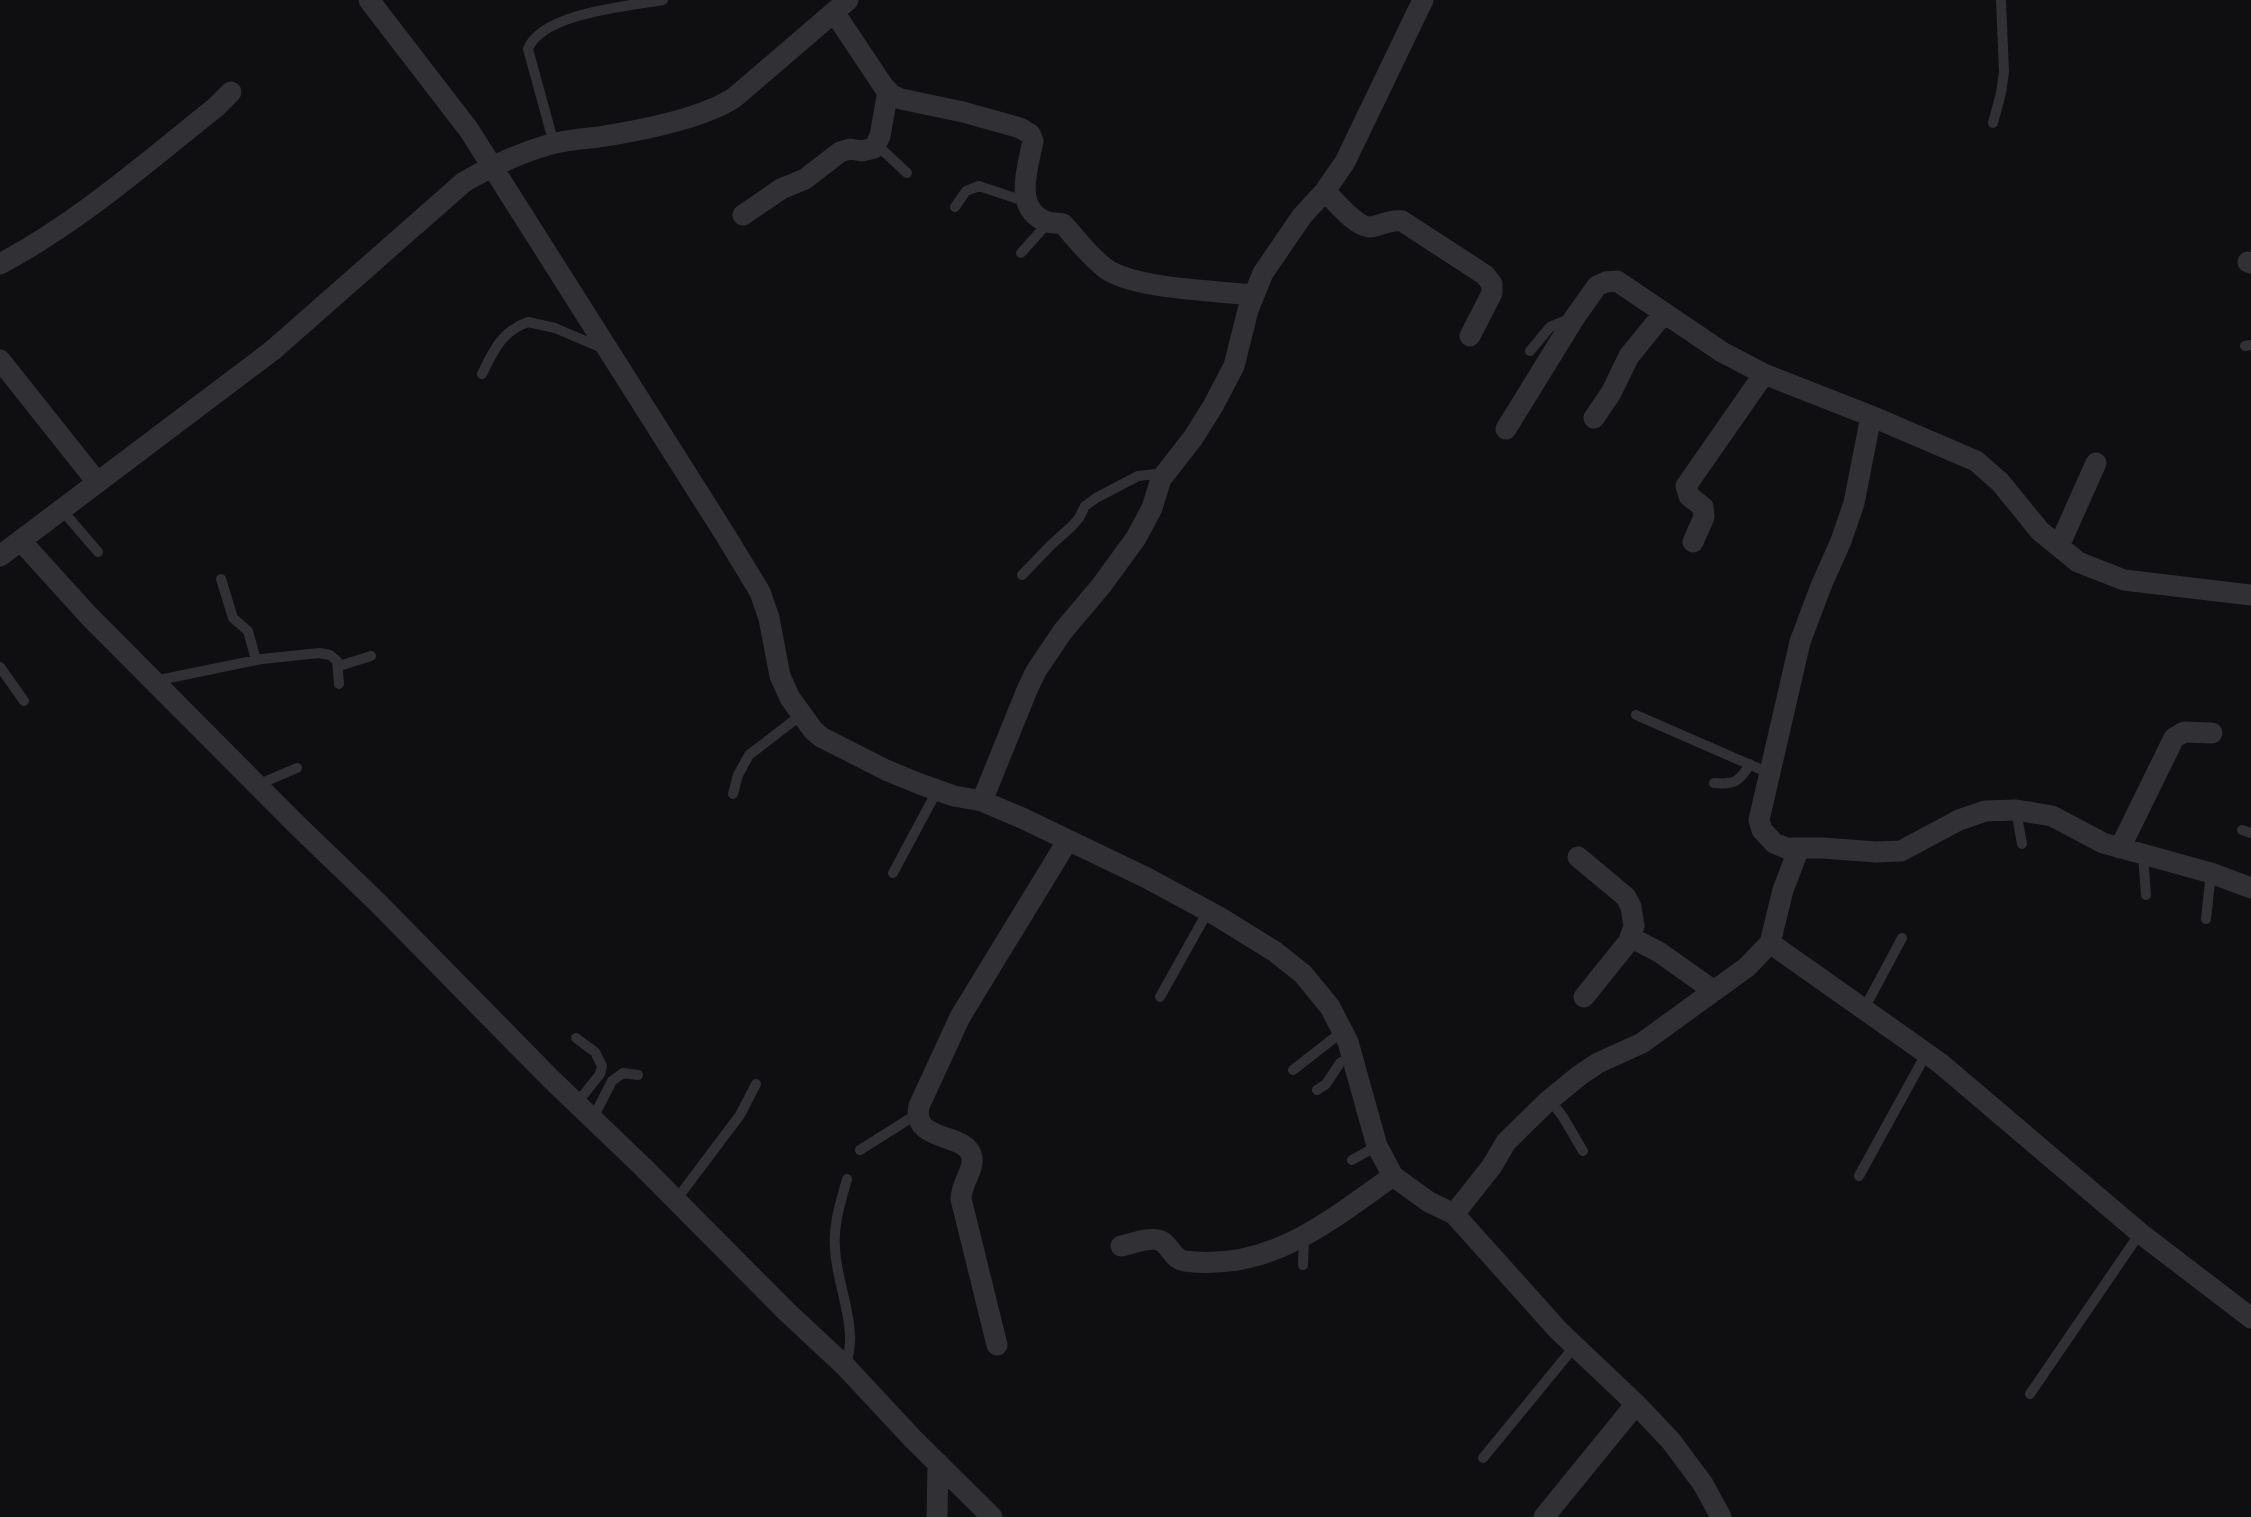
<svg xmlns="http://www.w3.org/2000/svg" width="2251" height="1517" viewBox="0 0 2251 1517" font-family="'Sofia Sans Condensed',sans-serif">
<style>
.lines{fill:none;stroke-linecap:round;stroke-linejoin:round}
.lane{stroke:#313135;stroke-width:10}
.street{stroke:#313135;stroke-width:21}
</style>
<rect width="100%" height="100%" fill="#0f0f11"/>
<g class="lines">
<path class="lane" d="M1993,123L2001,93L2004,72L2001,0
M554,144L528,49C542,13 629,6 663,0
M877,145L907,173
M955,207L966,191L979,186L1027,202
M1021,253L1048,223
M2245,346L2251,345
M1530,351L1550,327L1572,318
M482,374C493,351 502,331 528,322L555,328L602,348
M61,509L98,552
M1022,575L1052,544L1071,527L1079,518L1085,506L1096,498L1138,476L1166,473
M221,579L233,618L248,631L256,660
M339,666L371,656
M0,667L24,701
M154,681L262,659L319,653L330,655L337,661L339,684
M1636,715L1769,773
M1714,783C1735,785 1740,781 1750,764
M257,785L297,768
M733,794L738,775L749,755L801,715
M2016,810L2022,844
M2242,830L2251,833
M2143,855L2146,895
M893,873L937,791
M2206,919L2211,873
M1160,997L1208,911
M1864,1009L1902,938
M576,1038L595,1052L602,1066L600,1074L577,1103
M1293,1070L1343,1031
M1317,1090L1326,1084L1340,1063L1352,1056
M1550,1100L1563,1117L1583,1151
M593,1118L612,1081L623,1073L638,1075
M860,1150L917,1114
M1352,1160L1377,1146
M1859,1176L1926,1054
M676,1200L740,1115L756,1084
M1303,1265L1304,1237
M846,1367C848,1356 851,1346 850,1335C849,1306 836,1277 835,1248C833,1224 841,1201 847,1179
M2030,1394L2140,1233
M1483,1458L1574,1347"/>
<path class="street" d="M369,0L469,130L726,536L760,592L769,618L780,676L790,698L813,730L821,737L886,770L920,784L954,796L982,801L1022,818L1147,878L1219,917L1274,951L1303,974L1330,1007L1348,1042L1377,1146L1393,1176L1429,1202L1454,1214L1558,1330L1636,1404L1671,1441L1703,1484L1721,1517
M834,12L884,87L892,95L901,99L963,112L1020,128L1030,134L1033,141C1028,167 1013,208 1045,221C1051,224 1057,222 1063,224C1077,239 1089,256 1105,268C1132,289 1218,291 1254,295
M1325,191C1335,201 1355,226 1369,227C1381,227 1387,219 1402,221L1485,275L1492,284V293L1470,336
M743,215L781,189L805,179L840,152L850,149L862,151L874,148L880,136L888,91
M2248,262L2251,263
M0,264C79,222 147,162 216,107L231,92
M0,360L97,482
M1871,416L1854,503L1841,541L1821,586L1800,642L1759,820L1762,830L1774,843L1786,848H1823L1876,852L1901,851L1959,820L1985,811L2016,810L2052,816L2103,843L2211,873L2251,888
M1594,418L1611,393L1629,356L1664,313
M1506,429L1575,317L1597,286L1606,282L1617,281L1722,352L1764,374L1871,416L1976,461L2000,482L2040,531L2078,562L2124,580L2251,595
M21,541L88,615L298,826L377,902L551,1079L643,1167L786,1311L846,1367L913,1439L992,1517
M1693,542L1704,517L1703,507L1689,496L1686,486L1764,374
M2059,546L2096,463
M0,556L273,350L464,182C490,167 520,153 548,145C564,140 582,139 599,137C637,131 703,119 735,97L848,0
M982,801L1027,690L1036,671L1063,631L1101,586L1136,538L1152,508L1161,479L1193,438L1213,406L1234,366L1248,310L1263,273L1302,216L1325,191L1345,162L1423,0
M2120,848L2174,738L2184,732L2212,733
M1578,857L1626,897L1631,907L1634,926L1629,941L1584,997
M1630,937L1659,952L1714,991
M1770,943L1940,1063L2140,1233L2251,1318
M1454,1214L1492,1166L1506,1142L1547,1102L1580,1075L1598,1063L1642,1043L1747,967L1770,943L1783,890L1799,848
M1121,1246C1131,1244 1151,1236 1161,1241C1171,1246 1172,1259 1185,1261C1270,1272 1329,1221 1393,1176
M997,1345L961,1199C961,1184 974,1170 972,1158C968,1131 911,1144 919,1106L960,1017L1068,840
M937,1517L938,1463
M1544,1517L1636,1404"/>
</g>
</svg>
